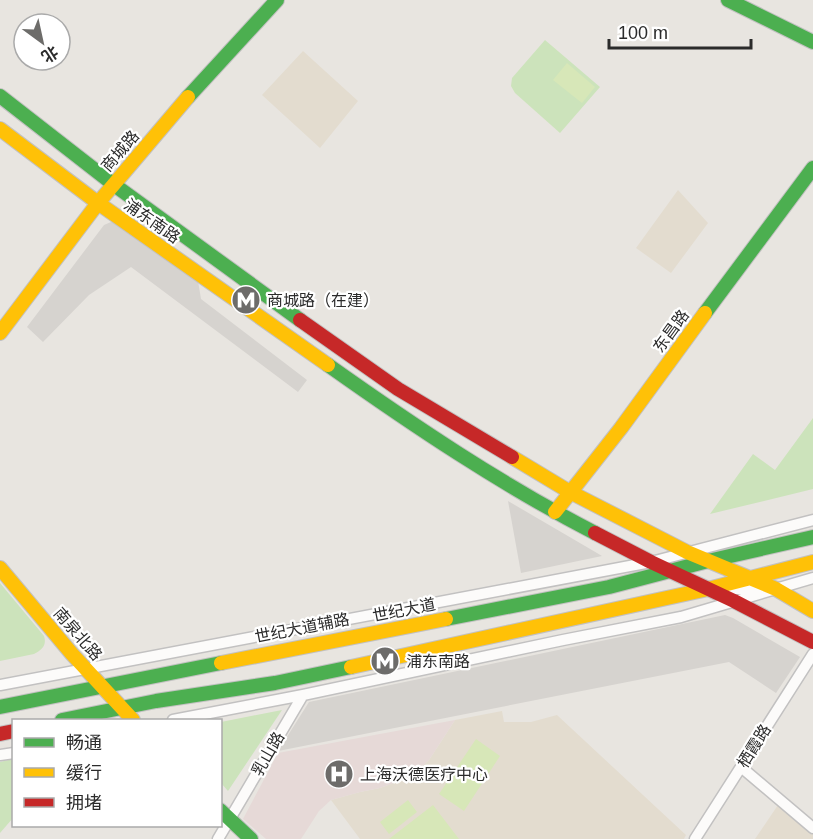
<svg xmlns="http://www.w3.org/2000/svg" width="813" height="839" viewBox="0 0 813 839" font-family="Arial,'Noto Sans SC',sans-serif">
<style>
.education{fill:#e3dccf}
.medical{fill:#e6d9d7}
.green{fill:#cce3bb}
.pitch{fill:#d7e7b8}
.plaza{fill:#d6d3cf}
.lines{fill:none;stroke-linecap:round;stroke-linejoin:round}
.street-casing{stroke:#c2c1c1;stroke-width:13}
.fast-casing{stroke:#c2c1c1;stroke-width:16}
.slow-casing{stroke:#c2c1c1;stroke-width:16}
.jam-casing{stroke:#c2c1c1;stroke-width:16}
.street{stroke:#fcfbfa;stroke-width:10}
.fast{stroke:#4caf50;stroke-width:14}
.slow{stroke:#ffc107;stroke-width:14}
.jam{stroke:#c62828;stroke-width:14}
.labels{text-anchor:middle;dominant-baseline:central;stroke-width:4.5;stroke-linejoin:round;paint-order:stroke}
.street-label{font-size:16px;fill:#2b2b2b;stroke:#fff}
.poi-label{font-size:16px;fill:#2b2b2b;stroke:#fff;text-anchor:start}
</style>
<rect width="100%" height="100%" fill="#e8e5e0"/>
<path class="education" d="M303,51L358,101L320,148L262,95Z
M678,190L708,223L671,273L636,248Z
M502,711L504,722H531L557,715L686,835L684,839H360L331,800L360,792L380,788L402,780L420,768L429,760L455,720Z
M778,805L813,834V839H755Z"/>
<path class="medical" d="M455,720L429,760L420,768L402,780L380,788L360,792L331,800L319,811L301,839H266L243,819L278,753Z"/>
<path class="green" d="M545,40L600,87L560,133L515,93L511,86L512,78Z
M813,418V489L710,514L753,454L775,470Z
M0,583L44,636C47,645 42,650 34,654L0,661Z
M282,710L228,791L221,783V722Z
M13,759V818L0,833V762Z"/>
<path class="pitch" d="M567,63L595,87L582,103L553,80Z
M476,739L500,756L464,811L439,794Z
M408,800L417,812L389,834L380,822Z
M433,805L459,839H389Z"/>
<path class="plaza" d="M111,222L118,223L198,281L201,299L307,380L298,392L131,267L89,295L43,342L27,327L104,225Z
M508,501L597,553L602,556L521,573Z
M725,615L733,618L800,657L776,693L729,662L278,751L309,702Z"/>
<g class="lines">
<g class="street-casing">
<path id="street" d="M723,589H761
M0,685L651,562L813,520
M173,720L303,695L563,640L681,617L813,578
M0,755L14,753
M741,767L813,828
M218,839L303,695
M695,839L813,654"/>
</g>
<g class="fast-casing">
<path id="fast" d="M728,0L813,42
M0,96L113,184L300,320
M188,97L277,0
M705,313L813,168
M328,365C414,426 502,485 595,533
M446,619L609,587L708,561L813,537
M0,707L221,663
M62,720L156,701L275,683L351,667
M220,810L251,839"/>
</g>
<g class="slow-casing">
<path id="slow" d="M0,129L98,203L328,365
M0,333L98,203L188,97
M512,457L570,492L687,552L776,589L813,611
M555,512L621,428L705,313
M0,568L72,654L133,720
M221,663L446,619
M351,667L708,589L813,562"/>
</g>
<g class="jam-casing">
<path id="jam" d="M300,320L398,389L512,457
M595,533L651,562L734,601L813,642
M0,734L14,731"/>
</g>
<use href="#street" class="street"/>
<use href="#fast" class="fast"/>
<use href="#slow" class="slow"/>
<use href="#jam" class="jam"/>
</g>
<defs>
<g id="metro-disc" transform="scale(1.5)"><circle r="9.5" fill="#6d6c6a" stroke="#fff"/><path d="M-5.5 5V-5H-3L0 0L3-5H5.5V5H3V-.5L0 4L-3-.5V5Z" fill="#fff"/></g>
<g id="hospital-disc" transform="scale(1.5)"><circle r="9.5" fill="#6d6c6a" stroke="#fff"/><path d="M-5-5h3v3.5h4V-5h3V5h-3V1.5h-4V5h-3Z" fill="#fff"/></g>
</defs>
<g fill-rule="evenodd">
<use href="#metro-disc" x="246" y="300"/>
<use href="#metro-disc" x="385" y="661"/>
<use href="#hospital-disc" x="339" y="774"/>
</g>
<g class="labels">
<g class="street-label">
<text transform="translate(120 151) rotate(-49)">商城路</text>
<text transform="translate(152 221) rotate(35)">浦东南路</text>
<text transform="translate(671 331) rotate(-54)">东昌路</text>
<text transform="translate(404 610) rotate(-11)">世纪大道</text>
<text transform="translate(302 628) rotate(-11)">世纪大道辅路</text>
<text transform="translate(78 634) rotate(49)">南泉北路</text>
<text transform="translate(754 746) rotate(-58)">栖霞路</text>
<text transform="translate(268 754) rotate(-60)">乳山路</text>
</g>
<g class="poi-label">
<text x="267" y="300">商城路（在建）</text>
<text x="406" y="661">浦东南路</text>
<text x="360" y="774">上海沃德医疗中心</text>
</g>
</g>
<rect x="12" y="719" width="210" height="108" fill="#ffffff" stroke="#aaaaaa" stroke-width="1.5"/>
<rect x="24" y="738" width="30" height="9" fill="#4caf50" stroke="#aaaaaa" stroke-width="1.5"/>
<text x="66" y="749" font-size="18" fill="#2b2b2b">畅通</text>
<rect x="24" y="768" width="30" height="9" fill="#ffc107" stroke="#aaaaaa" stroke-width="1.5"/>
<text x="66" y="779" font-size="18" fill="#2b2b2b">缓行</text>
<rect x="24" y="798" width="30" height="9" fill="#c62828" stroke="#aaaaaa" stroke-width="1.5"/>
<text x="66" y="809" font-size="18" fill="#2b2b2b">拥堵</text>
<g transform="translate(42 42) rotate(147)"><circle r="28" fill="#ffffff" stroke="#aaaaaa" stroke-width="1.5"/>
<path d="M0-4.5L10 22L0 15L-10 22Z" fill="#6d6c6a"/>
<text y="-9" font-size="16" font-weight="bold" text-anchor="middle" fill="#2b2b2b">北</text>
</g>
<path d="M609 39v9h142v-9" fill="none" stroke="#2b2b2b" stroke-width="3"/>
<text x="618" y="39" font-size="18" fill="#2b2b2b" stroke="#ffffff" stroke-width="4.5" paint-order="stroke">100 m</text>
</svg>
